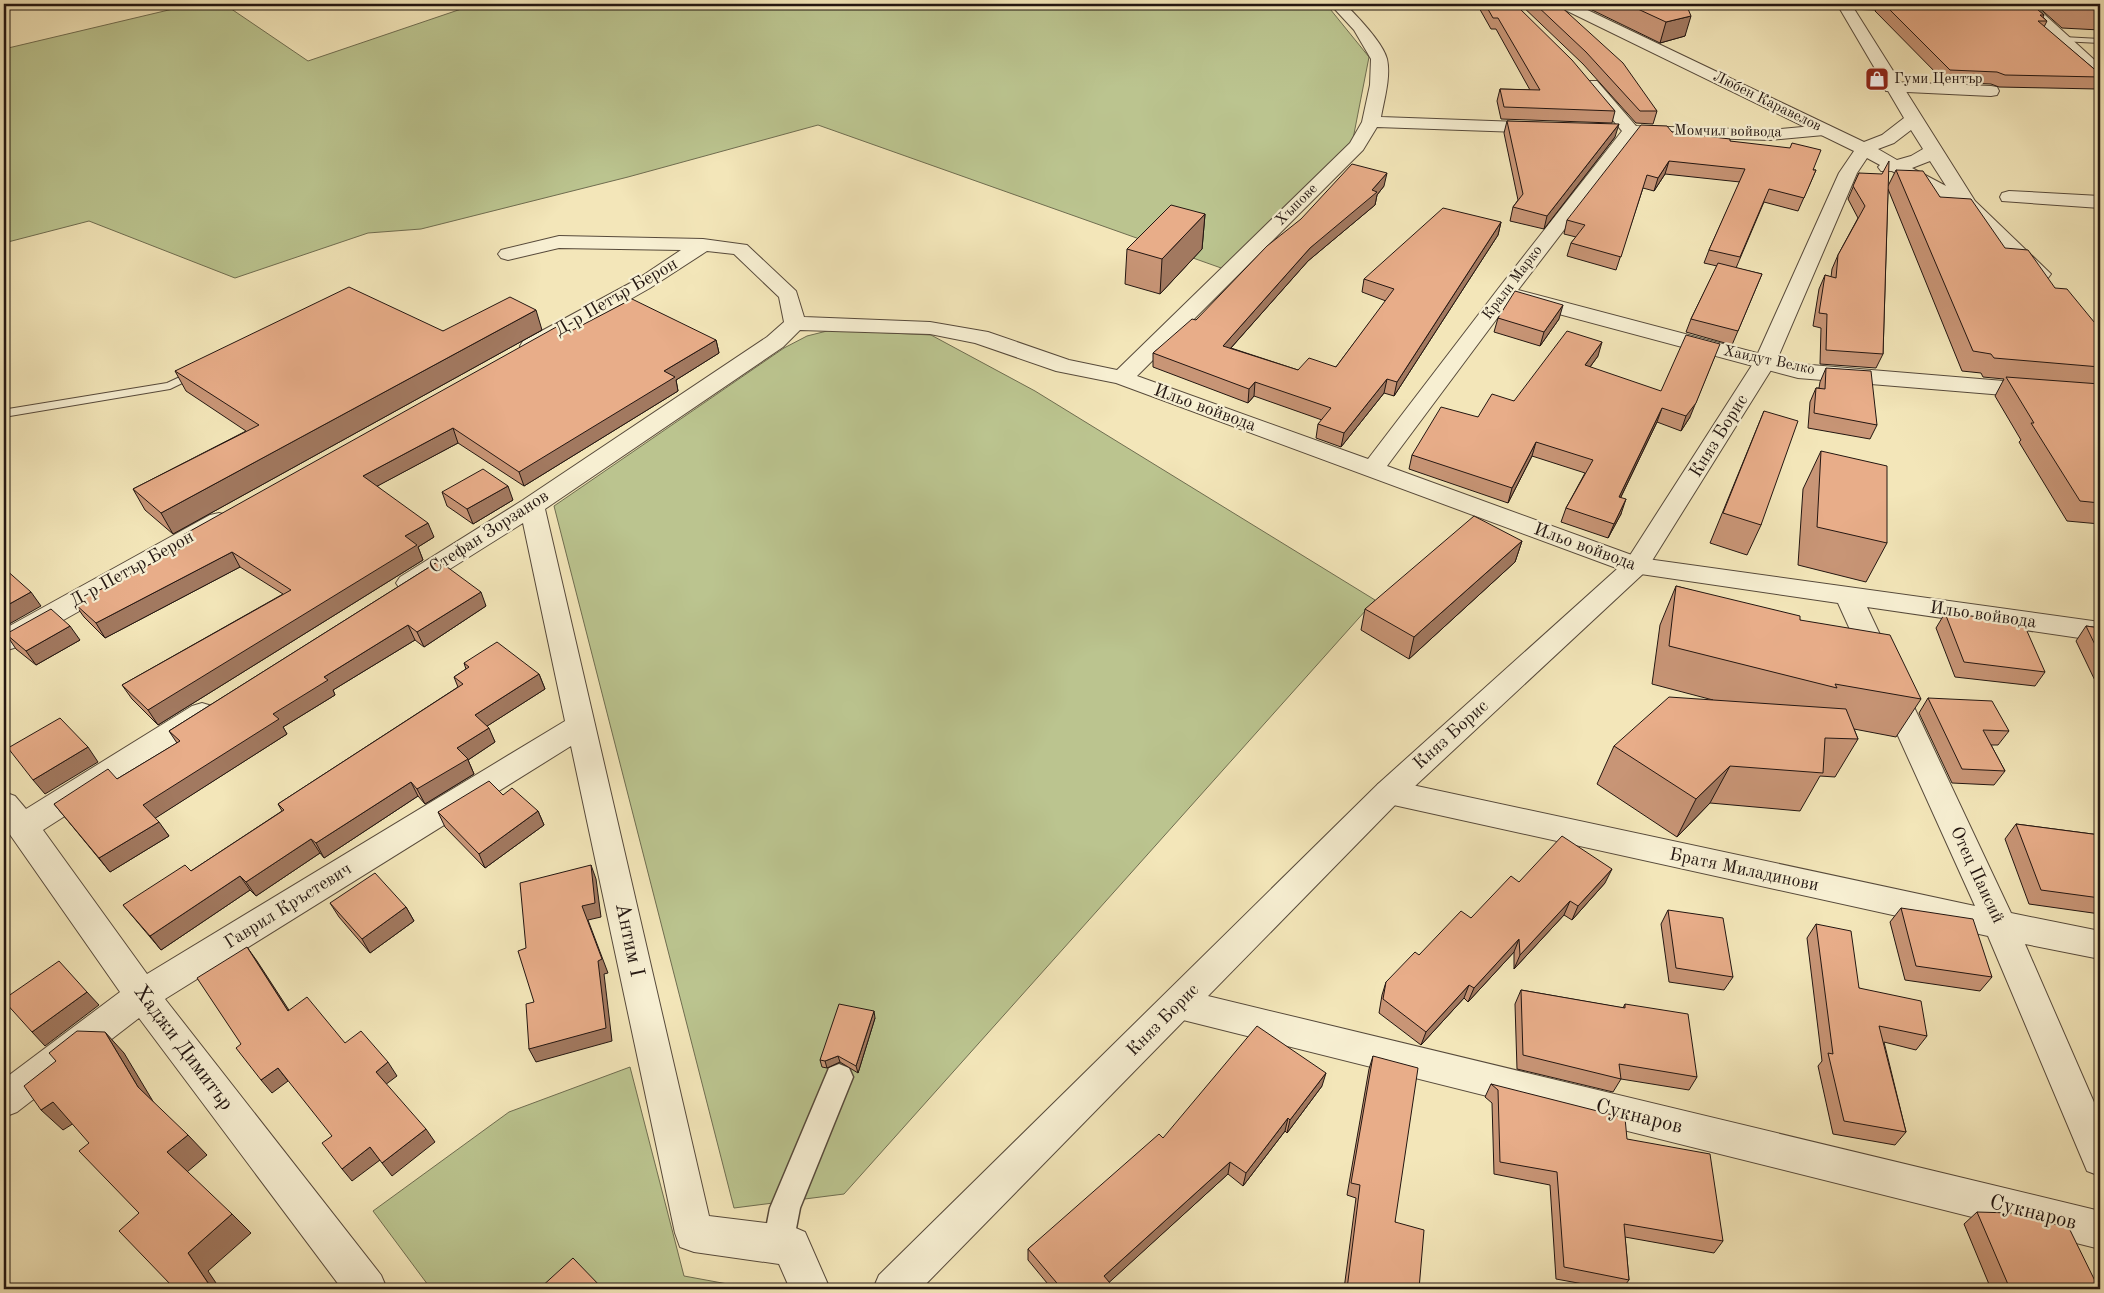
<svg xmlns="http://www.w3.org/2000/svg" width="2104" height="1293" viewBox="0 0 2104 1293" font-family="'Old Standard TT',serif">
<style>
.green{fill:#bbc48f;stroke:#6f6d50}
.lines{fill:none;stroke-linecap:round;stroke-linejoin:round}
.service-casing{stroke:#574a3b;stroke-width:2}
.pedestrian-casing{stroke:#574a3b;stroke-width:3}
.minor-casing{stroke:#574a3b;stroke-width:2}
.tertiary-casing{stroke:#574a3b;stroke-width:2}
.service{fill:#f7efd2;fill-rule:evenodd}
.pedestrian{fill:#f7efd2;fill-rule:evenodd}
.minor{fill:#f7efd2;fill-rule:evenodd}
.tertiary{fill:#f7efd2;fill-rule:evenodd}
.wall{fill:#c89576;stroke:#231611}
.shaded-wall{fill:#a27960;stroke:#231611}
.building{fill:#e8ad89;stroke:#231611}
.labels{text-anchor:middle;dominant-baseline:central;stroke-width:4.5;stroke-linejoin:round;paint-order:stroke}
.far-poi-label{font-size:15px;fill:#231611;stroke:#f7efd2;text-anchor:start}
.far-street-label{font-size:15px;fill:#231611;stroke:#f7efd2}
.street-label{font-size:18px;fill:#231611;stroke:#f7efd2}
.near-street-label{font-size:21px;fill:#231611;stroke:#f7efd2}
</style>
<rect width="100%" height="100%" fill="#f3e6b9"/>
<filter id="stains"><feTurbulence type="fractalNoise" baseFrequency=".004" numOctaves="4"/><feColorMatrix values="0 0 0 0 .2 0 0 0 0 .09 0 0 0 0 .02 0 0 0 .5 -.17"/></filter>
<radialGradient id="worn" r=".72"><stop offset=".6" stop-color="#630" stop-opacity="0"/><stop offset="1" stop-color="#630" stop-opacity=".3"/></radialGradient>
<path class="green" d="M194,4H224L308,61L476,4H1326L1369,57L1352,144L1224,269L818,125L628,177L421,229L368,233L235,278L89,221L4,243V49Z
M831,330L931,335L1035,391L1375,600L844,1194L734,1208L554,506L784,348L807,336Z
M630,1067L684,1276L755,1289H431L373,1211L509,1112Z"/>
<g class="lines">
<g class="service-casing">
<path id="service" d="M2063,37L2100,39V43L2060,41L2059,39Z
M197,369L201,370V374L170,389L4,417V410L8,409L167,383Z"/>
</g>
<g class="pedestrian-casing">
<path id="pedestrian" d="M839,1064L849,1068L853,1077L800,1208L793,1244L789,1255L778,1259L767,1255L763,1244L770,1208L829,1068Z"/>
</g>
<g class="minor-casing">
<path id="minor" d="M1330,4H1345C1357,16 1383,43 1387,59C1391,77 1384,100 1381,117L1544,123L1550,124L1553,128L1550,132L1544,133L1377,127L1363,150L1137,376L1368,459L1498,289L1622,131L1583,85L1585,81H1597L1636,126L1770,130L1824,125L1830,126L1833,130L1830,134L1824,135L1770,140L1636,136L1518,290L1799,364L2100,389V403L1798,378L1510,301L1387,466L1640,558L2100,622V641L1867,607L2011,913L2100,931V959L2025,944L2100,1116V1176L2087,1171L1988,936L1389,804L1378,800L1374,792L1378,784L1389,780L1975,906L1838,603L1627,572L1116,383L1056,371L975,343L930,334L800,330L783,347L545,509L709,1216L791,1226L805,1232L830,1289H790L779,1264L694,1252L680,1247L675,1233L571,746L165,999L381,1275L387,1289H342L139,1018L17,1112L4,1117V1079L120,992L4,826V792L15,796L26,809L192,706L202,703L212,706L216,714L212,722L43,830L147,974L565,721L523,523L418,589L409,592L400,589L396,583L400,577L523,500L767,337L784,322L779,297L734,254L707,251L650,288L539,351L531,352L523,351L520,346L523,341L636,280L681,250L559,248L508,260L501,258L498,254L501,250L559,236L703,239L747,245L796,291L804,317L930,322L988,332L1069,360L1117,370L1350,143L1362,122L1370,85L1371,59L1354,30Z
M1828,4H1920L1922,6L1914,11L1835,8L1830,7Z
M2017,4H2033L2100,65V78L2094,76Z
M1892,82L1991,86L1997,87L1999,91L1997,95L1991,96L1886,91L1884,87L1886,83Z
M2009,191L2100,196V208L2002,201L2000,197L2002,193Z
M219,513L228,515L232,521L228,527L14,648L4,651V629L210,515Z
M1179,989L2100,1211V1249L1179,1019L1167,1015L1162,1004L1167,993Z"/>
</g>
<g class="tertiary-casing">
<path id="tertiary" d="M1557,4H1575L1864,142L1882,135L1904,118L1837,4H1851L1975,201L2051,274L2048,278L2041,280L2034,278L1961,209L1892,171H1881L1878,167L1880,165L1867,158L1857,173L1776,362L1645,572L1400,800L921,1289H873L879,1275L1378,784L1627,560L1754,362L1839,173L1854,151L1559,7ZM1911,130L1923,149L1911,156L1897,160L1878,149L1894,143ZM1930,161L1946,186L1912,168Z"/>
</g>
<use href="#service" class="service"/>
<use href="#pedestrian" class="pedestrian"/>
<use href="#minor" class="minor"/>
<use href="#tertiary" class="tertiary"/>
</g>
<path class="wall" d="M1477,4H1515L1615,111L1612,123L1501,119L1497,101L1500,89L1530,90L1496,29H1491L1478,6Z
M1520,4H1558L1657,111L1653,124L1636,123L1583,64Z
M1588,4H1686L1685,36L1660,43L1590,9Z
M1878,4H2031L2044,15L2043,17L2047,21L2044,27L2100,74V84L2097,89L1999,87L1991,84L1945,82L1875,11Z
M2035,4H2100V30L2062,28Z
M1507,121L1615,137L1544,229L1510,221L1513,207L1518,200L1504,133Z
M1672,132L1730,141L1813,170H1816L1798,211L1764,202L1736,268L1762,274L1732,345L1686,332L1691,319L1717,266L1704,263L1709,250L1740,182L1665,174L1654,191L1643,188L1616,270L1567,256L1571,243L1576,237L1564,234L1567,220Z
M1896,170L1940,197L2055,288L2100,331V524L2067,521L2019,442L2021,440L1995,396L2004,379L1983,377L1981,373L1962,371L1888,189L1883,354L1876,368L1820,364L1821,328L1813,326L1819,289L1825,275L1831,277L1832,269L1838,255L1858,218L1848,199L1859,173L1888,186Z
M1384,186L1377,195L1375,205L1308,261L1231,348L1298,370L1336,367L1386,301L1362,292L1364,279L1501,222L1498,235L1394,396L1384,393L1341,447L1316,438L1318,424L1322,420L1254,396L1248,403L1153,367V353L1196,320Z
M1205,214L1202,249L1160,294L1125,284L1127,249Z
M1498,318L1559,319L1540,346L1494,332Z
M542,330L173,534L145,510L133,489L246,431L186,391L175,371L443,331Z
M569,332L716,340L719,353L676,380L678,391L524,486L458,443L377,486L434,537L418,547L423,560L158,725L132,699L122,685L283,594L240,567L105,638L84,617L74,603L188,545L183,535Z
M1598,356L1590,367L1690,417L1681,431L1657,422L1621,497V514L1608,538L1561,522L1566,508L1585,473L1532,456L1508,503L1409,469L1412,455L1478,417L1514,401Z
M1826,368L1877,425L1870,439L1808,428L1810,402L1816,388H1819L1820,382Z
M1764,411L1761,525L1747,555L1710,543Z
M1821,451L1887,543L1866,582L1798,565L1803,489Z
M442,492L513,500L473,524L447,506Z
M1522,541L1515,562L1409,659L1361,630L1365,609Z
M439,561L486,606L424,647L415,640L333,690L335,695L283,727L287,734L155,818L169,836L110,872L54,804L117,779L177,743L169,731Z
M1676,586L1800,620L1921,699L1896,737L1854,729L1858,739L1835,777L1820,776L1800,811L1710,803L1677,837L1597,784L1614,746L1713,700L1652,684L1660,625Z
M1945,613L2045,672L2035,686L1955,677L1936,628Z
M2086,626L2100,628V691L2076,641Z
M6,634L80,640L36,665L16,649Z
M464,663L539,674L545,689L487,726L495,742L468,760L474,774L425,804L418,796L324,858L320,853L256,896L250,890L161,950L123,905L191,871L282,811L278,804L458,687L454,677L466,669Z
M1928,698L2009,731L1998,745H1991L2005,771L1994,785L1952,783L1919,713Z
M503,795L538,811L544,825L485,868L445,827L438,812Z
M2016,824L2100,835V914L2029,904L2005,839Z
M1519,882L1605,883L1572,920L1564,915L1514,969V952L1468,1002L1464,998L1421,1045L1379,1013L1382,995L1386,982L1419,955L1471,918Z
M330,903L406,907L414,921L370,953L339,917Z
M1901,908L1992,977L1980,991L1905,980L1890,922Z
M1668,910L1733,977L1724,990L1669,982L1661,924Z
M1816,924L1859,988L1927,1036L1916,1050L1884,1042L1906,1132L1895,1145L1833,1134L1818,1066L1822,1061L1807,938Z
M1521,990L1623,1008L1625,1004L1697,1077L1689,1090L1621,1079L1613,1092L1517,1069L1515,1004Z
M875,1018L858,1073L840,1062L827,1068L822,1067L820,1060Z
M1373,1056L1395,1222L1419,1289H1344L1356,1198L1347,1195L1369,1069Z
M1491,1084L1627,1139L1723,1241L1714,1253L1625,1237L1629,1280L1622,1289H1611L1556,1279L1550,1185L1494,1174L1492,1103L1485,1097Z
M1322,1086L1287,1133L1285,1131L1243,1186L1228,1174L1109,1282L1115,1289H1052L1028,1260V1249L1163,1138Z
M1977,1212L2099,1289H1991L1964,1224Z"/>
<path class="shaded-wall" d="M1691,16L1685,36L1660,43L1666,22Z
M1619,124L1615,137L1544,229L1547,216Z
M1669,161L1665,174L1654,191L1658,178Z
M1387,173L1384,186L1377,195L1375,205L1308,261L1221,359L1223,346L1310,248L1372,190Z
M1205,214L1202,249L1160,294L1162,259Z
M1501,222L1498,235L1394,396L1397,382Z
M1563,305L1559,319L1540,346L1544,332Z
M536,310L542,330L173,534L161,513Z
M716,340L719,353L676,380L678,391L524,486L519,472L664,371Z
M1602,342L1598,356L1581,379L1585,365Z
M1714,358L1690,417L1681,431L1686,416Z
M1387,379L1384,393L1341,447L1344,433Z
M1255,382L1254,396L1248,403L1249,389Z
M1662,408L1657,422L1614,511L1619,497Z
M453,428L458,443L370,490L363,476Z
M1536,442L1532,456L1508,503L1512,488Z
M508,486L513,500L473,524L467,509Z
M1626,499L1621,514L1608,538L1614,524Z
M428,523L434,537L418,547L423,560L158,725L148,710L405,536Z
M1522,541L1515,562L1409,659L1414,637Z
M232,552L240,567L105,638L96,623Z
M31,592L41,606L4,627V607Z
M481,592L486,606L424,647L417,632Z
M408,625L415,640L333,690L335,695L283,727L287,734L154,819L143,805L273,714L324,677Z
M70,626L80,640L36,665L26,651Z
M539,674L545,689L481,730L475,715Z
M489,728L495,742L468,760L474,774L425,804L417,789L457,748Z
M88,747L98,762L45,794L33,780Z
M1730,766L1710,803L1677,837L1696,799Z
M411,782L418,796L324,858L316,843Z
M538,811L544,825L485,868L479,854Z
M159,822L169,836L110,872L99,858Z
M311,839L320,853L256,896L246,882Z
M591,865L596,879L601,917L588,920L608,973L604,974L612,1041L536,1062L529,1049L582,906Z
M1612,869L1605,883L1572,920L1578,906Z
M240,876L250,890L161,950L150,936Z
M1570,901L1564,915L1514,969L1520,955Z
M406,907L414,921L370,953L362,939Z
M1519,939L1514,952L1468,1002L1474,988Z
M247,947L257,961L298,1024L288,1011Z
M1469,985L1464,998L1421,1045L1426,1032Z
M87,992L99,1005L45,1046L32,1032Z
M874,1011L875,1018L858,1073L856,1066Z
M105,1032L124,1053L157,1108L138,1087Z
M838,1056L840,1062L827,1068L825,1061Z
M388,1062L397,1076L385,1085L376,1072Z
M278,1068L288,1081L272,1093L261,1080Z
M1326,1073L1322,1086L1287,1133L1290,1120Z
M53,1102L74,1123L63,1130L41,1110Z
M1288,1118L1285,1131L1243,1186L1246,1173Z
M426,1129L435,1142L392,1176L382,1163Z
M188,1135L207,1155L187,1172L167,1152Z
M370,1147L380,1160L352,1181L342,1169Z
M1230,1162L1228,1174L1103,1288L1104,1276Z
M232,1214L251,1233L208,1271L220,1289H212L188,1253Z"/>
<path class="building" d="M1485,4H1515L1572,60L1615,111L1504,107L1500,89L1540,90L1498,18H1493Z
M1535,4H1558L1623,63L1657,111H1640L1586,52Z
M1627,4H1686L1691,16L1666,22Z
M1884,4H2031L2044,15H2040L2047,21H2038L2100,74V77L2005,75L1997,72L1950,70Z
M2069,4H2100V8L2073,7Z
M1507,121L1619,124L1547,216L1513,207L1523,194Z
M1641,125L1667,126L1672,132L1730,139V141L1790,148L1792,143L1821,150L1813,170H1816L1804,198L1769,189L1740,257L1709,250L1745,169L1669,161L1658,178L1647,175L1621,257L1571,243L1585,225L1567,220Z
M1889,161L1883,354L1826,350L1827,314L1819,313L1825,275L1836,278L1838,255L1865,206L1853,186L1859,173L1882,174Z
M1352,164L1387,173L1372,190L1377,192L1310,248L1223,346L1298,370L1309,358L1336,367L1394,289L1364,279L1443,208L1501,222L1397,382L1387,379L1344,433L1318,424L1331,408L1255,382L1249,389L1153,353L1192,319L1196,320L1267,246L1301,219Z
M1896,170L1923,171L1940,197L1971,199L2005,248L2028,250L2055,288L2067,289L2099,328L2100,331V367L1994,358L1991,354L1973,351Z
M1171,205L1205,214L1162,259L1127,249Z
M1718,263L1762,274L1738,331L1691,319Z
M349,287L443,331L510,297L536,310L161,513L133,489L259,425L175,371Z
M1515,291L1563,305L1544,332L1498,318Z
M632,299L716,340L664,371L675,377L519,472L453,428L363,476L428,523L405,536L417,545L148,710L122,685L291,590L232,552L96,623L74,603L188,545L191,543L183,535L558,326L569,332Z
M1567,331L1602,342L1585,365L1661,391L1686,335L1720,344L1696,403L1686,416L1662,408L1619,497L1626,499L1614,524L1566,508L1593,460L1536,442L1512,488L1412,455L1441,407L1478,417L1492,394L1514,401Z
M1826,368L1871,371L1877,425L1814,413L1816,388L1825,389Z
M2006,377L2100,384V503L2080,501L2031,423H2034Z
M1764,411L1798,421L1761,525L1723,513Z
M1821,451L1887,466V543L1817,527Z
M483,469L508,486L467,509L442,492Z
M1474,516L1522,541L1414,637L1365,609Z
M439,561L481,592L417,632L408,625L324,677L328,680L273,714L279,719L143,805L159,822L99,858L54,804L108,769L117,779L180,741L169,731Z
M4,568L31,592L4,607Z
M1676,586L1800,616V620L1890,635L1921,699L1835,684L1837,688L1669,646Z
M51,609L70,626L26,651L6,634Z
M1945,613L2023,622L2045,672L1964,662Z
M2086,626L2100,628V655Z
M497,642L539,674L475,715L489,728L457,748L468,759L417,789L411,782L316,843L311,839L246,882L240,876L150,936L123,905L185,865L191,871L284,810L278,804L463,684L454,677L469,667L464,663Z
M1669,697L1846,709L1858,739L1825,738L1823,773L1730,766L1696,799L1614,746Z
M1928,698L1992,701L2009,731L1983,730L2005,771L1962,769Z
M60,718L88,747L33,780L8,748Z
M489,781L503,795L512,788L538,811L479,854L438,812Z
M2016,824L2100,835V898L2041,890Z
M1562,836L1612,869L1578,906L1570,901L1520,955L1519,939L1474,988L1469,985L1426,1032L1383,999L1386,982L1415,952L1419,955L1461,911L1471,918L1511,876L1519,882Z
M591,865L595,903L582,906L602,959L598,961L606,1028L529,1049L526,1004L534,1002L518,951L526,948L520,883Z
M375,873L406,907L362,939L330,903Z
M1901,908L1973,919L1992,977L1916,966Z
M1668,910L1723,918L1733,977L1676,968Z
M1816,924L1851,931L1859,988L1921,1001L1927,1036L1879,1026L1906,1132L1844,1121L1828,1053L1833,1054Z
M247,947L288,1011L307,997L345,1043L361,1031L388,1062L376,1072L426,1129L382,1163L370,1147L342,1169L322,1143L332,1136L278,1068L261,1080L236,1048L241,1044L197,978Z
M59,961L87,992L32,1032L4,1001V999Z
M1521,990L1625,1008V1004L1688,1014L1697,1077L1619,1064L1621,1079L1523,1055Z
M839,1004L874,1011L856,1066L838,1056L825,1061L820,1060Z
M1257,1026L1326,1073L1290,1120L1288,1118L1246,1173L1230,1162L1104,1276L1115,1289H1062L1028,1249L1159,1134L1163,1138Z
M77,1031L105,1032L138,1087L188,1135L167,1152L232,1214L188,1253L212,1289H168L172,1286L119,1231L139,1213L79,1151L89,1143L53,1102L41,1110L24,1086L56,1061L49,1053Z
M1373,1056L1418,1068L1395,1222L1424,1230L1419,1289H1347L1360,1185L1351,1183Z
M1491,1084L1625,1118L1627,1139L1710,1154L1723,1241L1624,1224L1629,1280L1564,1267L1557,1172L1500,1162L1498,1090Z
M1977,1212L2011,1213L2069,1228L2099,1289H2010Z
M573,1258L603,1289H539Z"/>
<defs>
<g id="shop-square" transform="scale(1.25)"><rect x="-9" y="-9" width="18" height="18" rx="4" fill="#8f2418" stroke="#f7efd2"/><path d="M-5-2.5h2.3a2.7 3.5 0 0 1 5.4 0H5L5.5 6h-11ZM-1.5-2.5h3a1.5 2.3 0 0 0-3 0Z" fill="#fff"/></g>
</defs>
<g fill-rule="evenodd">
<use href="#shop-square" x="1877" y="79"/>
</g>
<g class="labels">
<g class="far-poi-label">
<text x="1894" y="79">Гуми Център</text>
</g>
<g class="far-street-label">
<text transform="translate(1767 102) rotate(26)">Любен Каравелов</text>
<text transform="translate(1728 132) rotate(1)">Момчил войвода</text>
<text transform="translate(1297 205) rotate(-45)">Хъшове</text>
<text transform="translate(1513 283) rotate(-53)">Крали Марко</text>
<text transform="translate(1769 361) rotate(12)">Хаидут Велко</text>
</g>
<g class="street-label">
<text transform="translate(616 297) rotate(-30)">Д-р Петър Берон</text>
<text transform="translate(1205 408) rotate(20)">Ильо войвода</text>
<text transform="translate(1719 436) rotate(-58)">Княз Борис</text>
<text transform="translate(489 532) rotate(-33)">Стефан Зорзанов</text>
<text transform="translate(1585 547) rotate(20)">Ильо войвода</text>
<text transform="translate(132 569) rotate(-29)">Д-р Петър Берон</text>
<text transform="translate(1983 615) rotate(8)">Ильо войвода</text>
<text transform="translate(1451 735) rotate(-42)">Княз Борис</text>
<text transform="translate(1744 870) rotate(12)">Братя Миладинови</text>
<text transform="translate(1977 875) rotate(65)">Отец Паисий</text>
<text transform="translate(288 906) rotate(-32)">Гаврил Кръстевич</text>
<text transform="translate(1163 1020) rotate(-45)">Княз Борис</text>
</g>
<g class="near-street-label">
<text transform="translate(629 940) rotate(78)">Антим I</text>
<text transform="translate(183 1048) rotate(53)">Хаджи Димитър</text>
<text transform="translate(1639 1117) rotate(14)">Сукнаров</text>
<text transform="translate(2033 1213) rotate(14)">Сукнаров</text>
</g>
</g>
<rect width="2104" height="1293" fill="none" stroke="#f3e6b9" stroke-width="20"/>
<rect x="5" y="5" width="2094" height="1283" fill="none" stroke="#231611" stroke-width="2.5"/>
<rect x="10" y="10" width="2084" height="1273" fill="none" stroke="#231611"/>
<rect width="100%" height="100%" filter="url(#stains)"/>
<rect width="100%" height="100%" fill="url(#worn)"/>
</svg>
